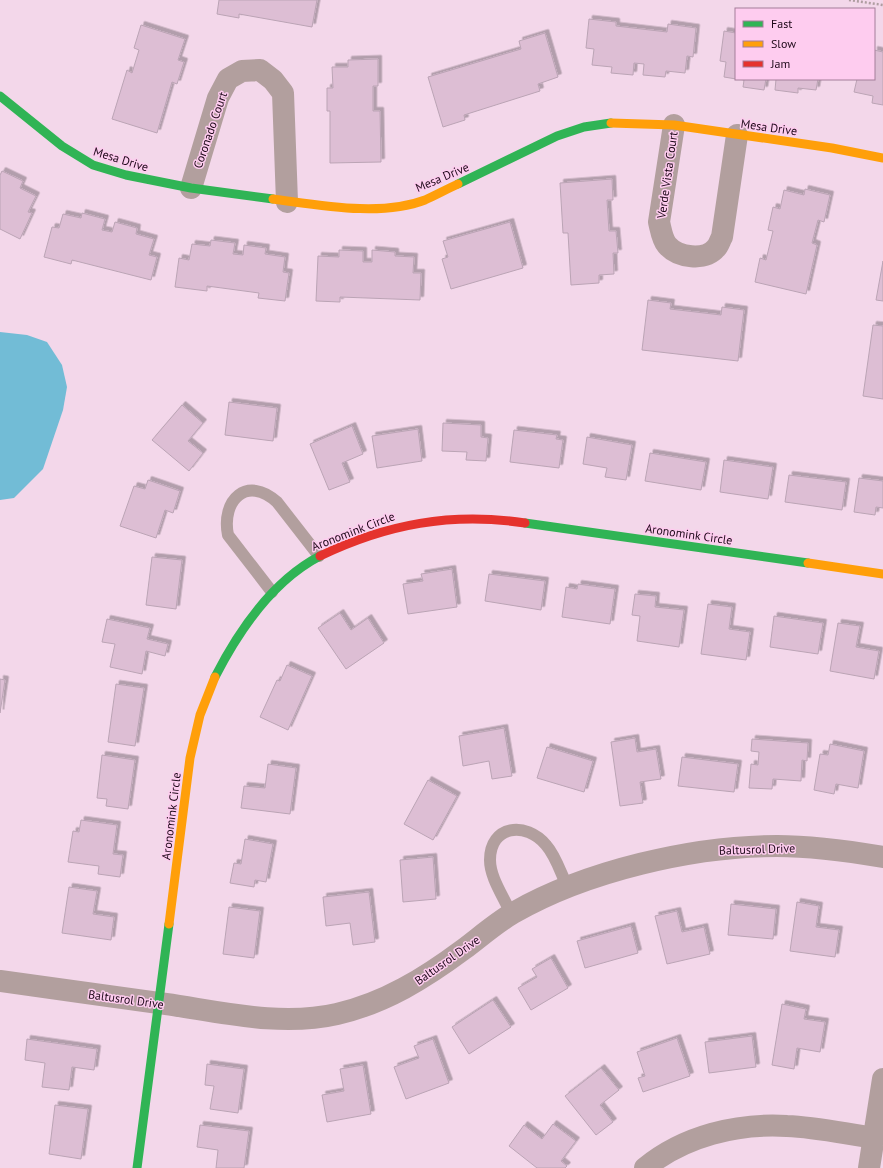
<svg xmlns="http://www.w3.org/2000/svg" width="883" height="1168" viewBox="0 0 883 1168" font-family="'PT Sans',sans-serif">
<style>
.water{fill:#72bcd6}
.building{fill:#ddbed4;stroke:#bba4b5;filter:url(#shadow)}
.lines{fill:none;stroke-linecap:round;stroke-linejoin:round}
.path{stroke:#af9da1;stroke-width:2.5;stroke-dasharray:2 2;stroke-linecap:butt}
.lane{stroke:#b29f9e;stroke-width:12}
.street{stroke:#b29f9e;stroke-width:22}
.fast{stroke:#30b455;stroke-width:9}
.slow{stroke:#ff9f0a;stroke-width:9}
.jam{stroke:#e5322d;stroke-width:9}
.labels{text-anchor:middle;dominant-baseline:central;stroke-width:3;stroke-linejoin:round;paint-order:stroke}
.street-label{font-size:12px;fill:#1d0818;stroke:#feccef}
</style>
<defs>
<filter id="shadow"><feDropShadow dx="3.5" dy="-3.5" stdDeviation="0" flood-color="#0004"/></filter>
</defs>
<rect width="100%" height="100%" fill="#f3d7ea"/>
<path class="water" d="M0,332L27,335L47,342L62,365L67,387L63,410L43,469L14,498L0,500Z"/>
<path class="building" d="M219,0H317L312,27L239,14V18L217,14Z
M589,19L616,22V26L667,32L668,24L696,28L693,57L687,56L685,73L666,71L665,77L643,75L644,64L634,63L633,75L611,73L612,67L592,65L594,49L586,48Z
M141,25L185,39L178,60L184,62L177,84L172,82L157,133L112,119L127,70L132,73L139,50L134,48Z
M724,31L736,33V79L724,77L726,62L720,61Z
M545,33L558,77L538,84L540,91L464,115L465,120L443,127L428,77L521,49L519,41Z
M874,50L883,52V105L872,103L873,96L854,92L857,79H874Z
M378,59V86H373V111H380L381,162L330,163V111H327V88H333L332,67H348V60Z
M738,79H766L764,90L743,87L744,80Z
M773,79H818L816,90L798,88V93L775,90L776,79Z
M2,171L23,181L20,188L36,196L28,212L32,213L20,239L0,229V175Z
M612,179L613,200H607L609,231H616L618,253H613L614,274L599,275V283L571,285L568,233H563L560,183Z
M805,189L830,195L824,222L818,220L812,243L817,245L806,294L755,282L760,258L766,260L773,231L768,230L773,207L780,209L784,190L804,195Z
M82,213L105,219L102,230L112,232L115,222L137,228L136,234L154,239L149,255L157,257L151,280L72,260L71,264L44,257L52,227L59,228L63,214L81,218Z
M510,222L523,268L451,289L442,259L448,257L443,241Z
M211,240L235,243L233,254L243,255L244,245L266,248L265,254L285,257L283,272L289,273L285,301L258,298L259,293L207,286V291L175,287L179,258L189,260L192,244L210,246Z
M339,250L363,251V262H372V250L395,252V256L414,257L413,273H421L420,300L340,297V302L316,301L318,256L339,257Z
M883,261V301L876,300Z
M648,300L671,303L670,309L721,315L722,307L744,310L738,361L642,350Z
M873,325L883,326V399L863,396Z
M229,402L277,408L273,441L225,435Z
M182,405L203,423L188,441L203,453L189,471L152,440Z
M443,423L481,425V437L488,438L486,461L466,460L467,452L442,451Z
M352,426L363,454L342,463L350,482L329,490L310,444Z
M418,429L422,461L377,468L372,436Z
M514,430L557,435L556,439L563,440L559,468L510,462Z
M587,437L632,445L626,480L605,477L607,468L583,464Z
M650,453L706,462L701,490L645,481Z
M724,460L773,467L768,499L720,492Z
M789,475L846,482L842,510L785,502Z
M859,478L883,481V508L876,507L875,515L854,512Z
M148,480L180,491L173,513L165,510L156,538L120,526L134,486L145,489Z
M152,557L182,560L176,609L146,605Z
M452,569L457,607L408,614L403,584L423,581L421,574Z
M489,574L545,581L541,610L485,601Z
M578,584L615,589L610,624L562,617L566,587L577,589Z
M635,594L656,596L655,607L684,610L679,647L637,641L640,616L632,615Z
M708,604L732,607L729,629L750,632L746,660L701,654Z
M340,613L351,630L368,618L384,643L346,669L318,628Z
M774,616L823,623L818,654L770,647Z
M107,619L150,628L147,639L168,644L165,656L146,651L142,674L110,667L115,644L102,642Z
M838,623L860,626L856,647L879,651L874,679L830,671Z
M287,665L312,676L288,730L260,717L277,680L280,681Z
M0,679L5,680L0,713Z
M116,684L144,688L135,746L108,742Z
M504,728L512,776L492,779L489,761L463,766L459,736Z
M635,738L637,752L656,749L661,779L640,782L643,803L620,806L611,742Z
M752,739L808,743L807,761L802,760L801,781L773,779L772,789L749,788L751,764L758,765L759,752L751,751Z
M830,744L864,751L858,788L836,784L834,794L814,790L820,754L828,755Z
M547,747L593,761L584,792L537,778Z
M102,755L135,760L128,809L106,806L107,799L97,798Z
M682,757L738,764L734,792L678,786Z
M268,764L296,768L290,814L241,808L244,786L265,788Z
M428,780L457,796L433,840L404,824Z
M81,820L117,825L113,854L123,855L120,877L98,874L99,866L68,862L73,831L79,832Z
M245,839L273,844L266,882L255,880L254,887L230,883L234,863L241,864Z
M433,857L436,899L403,902L400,860Z
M69,887L97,891L93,914L114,917L111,940L62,933Z
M369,892L375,942L353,945L350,923L326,926L323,897Z
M797,902L819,906L816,927L839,930L835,957L790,951Z
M731,904L776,909L773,939L728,935Z
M229,907L260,911L254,958L223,954Z
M677,911L682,932L704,927L710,954L667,964L655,916Z
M631,926L638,953L585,968L577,941Z
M551,958L568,988L531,1010L518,988L537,977L532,969Z
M493,1000L511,1027L469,1054L452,1027Z
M782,1004L806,1009L804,1019L825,1022L820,1052L797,1048L794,1069L772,1065Z
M752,1036L756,1067L709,1073L705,1042Z
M677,1038L690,1076L643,1092L638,1078L645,1076L637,1052Z
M27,1039L97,1049L94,1070L72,1067L69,1090L42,1087L45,1063L25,1060Z
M433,1039L449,1083L406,1099L394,1067L419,1058L414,1046Z
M207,1064L244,1069L238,1113L210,1109L214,1086L205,1085Z
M363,1065L371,1114L327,1122L322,1095L344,1091L340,1069Z
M601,1068L619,1090L600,1105L613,1122L596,1135L565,1096Z
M55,1105L88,1109L81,1159L49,1154Z
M553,1124L576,1141L561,1161L567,1166L565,1168H537L509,1146L524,1125L542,1139Z
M200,1125L249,1131L244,1168H216L218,1150L197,1147Z"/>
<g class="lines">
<path class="path" d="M849,0L883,5"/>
<path class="lane" d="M272,592L228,535C221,500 247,475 277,502L319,556
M511,914C504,897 490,878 490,860C490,825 526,821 546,845C556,856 561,874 568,888"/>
<path class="street" d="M674,125L659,222C661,230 662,239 667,245C678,258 705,261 716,248C719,245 720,240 722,237L737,135
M191,188L218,98L228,79L242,71L260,70L273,80L283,93L287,202
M0,981C55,989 111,996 166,1004C221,1012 281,1027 337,1014C385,1003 425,978 464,949C480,937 496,923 513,913C586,871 693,846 777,846C812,846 848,851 883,857
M645,1168C684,1136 737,1123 787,1126C816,1127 846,1134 875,1138
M869,1168L883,1079"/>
<path class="fast" d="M0,96L62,146L93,165L126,175L191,188L273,199
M458,184L557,136L584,127L611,123
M525,523L808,563
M215,677C239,630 272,581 320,556
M137,1168L169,924"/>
<path class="slow" d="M611,123L674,125L832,148L883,158
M273,199C319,205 381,217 425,200C436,195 447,189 458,184
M808,563L883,574
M169,924L190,758L200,715L215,677"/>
<path class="jam" d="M320,556C387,524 451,512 525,523"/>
</g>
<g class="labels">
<g class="street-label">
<text transform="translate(769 127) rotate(8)">Mesa Drive</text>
<text transform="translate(210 130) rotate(-71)">Coronado Court</text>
<text transform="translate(121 159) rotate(17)">Mesa Drive</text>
<text transform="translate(667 175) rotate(-82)">Verde Vista Court</text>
<text transform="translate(442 177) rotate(-23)">Mesa Drive</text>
<text transform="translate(353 531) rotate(-21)">Aronomink Circle</text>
<text transform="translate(689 534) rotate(8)">Aronomink Circle</text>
<text transform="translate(171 816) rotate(-83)">Aronomink Circle</text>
<text transform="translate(757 849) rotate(-2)">Baltusrol Drive</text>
<text transform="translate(447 960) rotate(-35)">Baltusrol Drive</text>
<text transform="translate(126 999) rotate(8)">Baltusrol Drive</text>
</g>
</g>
<rect x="735" y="8" width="140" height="72" fill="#feccef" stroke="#a47e99"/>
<rect x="743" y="21" width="20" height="6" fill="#30b455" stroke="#a47e99"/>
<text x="771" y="28" font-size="12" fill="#1d0818">Fast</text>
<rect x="743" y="41" width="20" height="6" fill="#ff9f0a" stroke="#a47e99"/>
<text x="771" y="48" font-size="12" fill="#1d0818">Slow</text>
<rect x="743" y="61" width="20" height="6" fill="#e5322d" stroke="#a47e99"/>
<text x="771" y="68" font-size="12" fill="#1d0818">Jam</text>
</svg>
